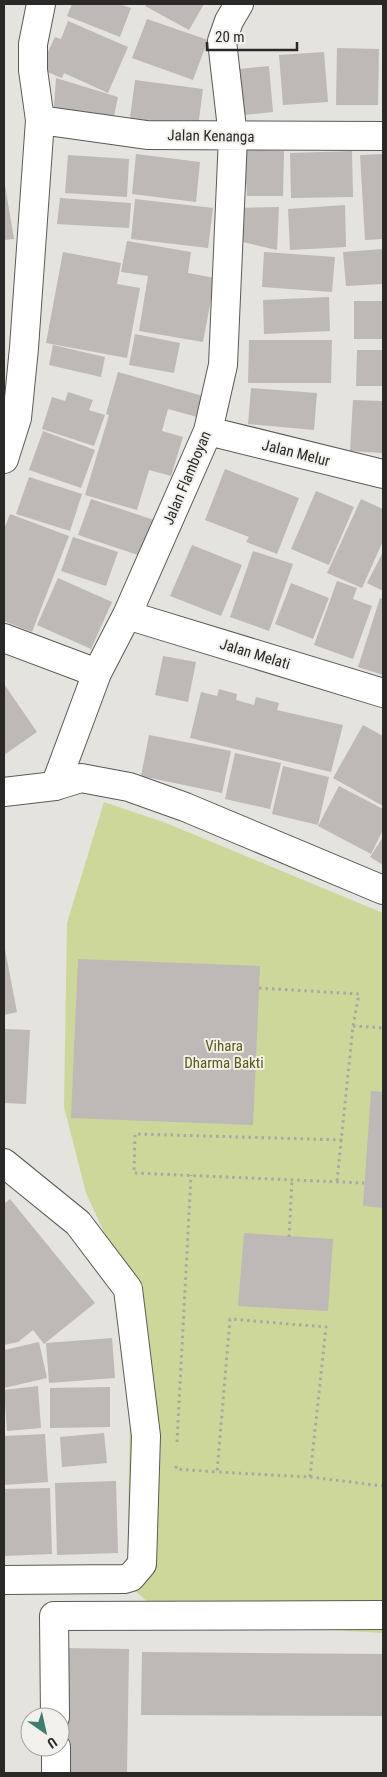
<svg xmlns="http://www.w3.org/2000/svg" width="387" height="1777" viewBox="0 0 387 1777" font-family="'Roboto Condensed',sans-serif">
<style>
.green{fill:#cdd799}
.building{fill:#beb8b7}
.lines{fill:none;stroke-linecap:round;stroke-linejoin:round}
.street-casing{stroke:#5c5a56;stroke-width:30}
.secondary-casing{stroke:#5c5a56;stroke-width:30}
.path{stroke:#a9a8a4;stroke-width:3;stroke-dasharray:2.5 4;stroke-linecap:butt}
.street{stroke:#fff;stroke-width:28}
.secondary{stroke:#fff;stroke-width:28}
.labels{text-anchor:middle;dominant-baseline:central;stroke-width:4;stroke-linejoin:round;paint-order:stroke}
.street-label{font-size:15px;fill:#2a2928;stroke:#f2f0eb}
.park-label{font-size:15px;fill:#565d14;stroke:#f2f0eb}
</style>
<rect width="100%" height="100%" fill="#e4e3de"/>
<path class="green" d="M104,802L166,823L383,913V1633L170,1621L127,1584L132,1292L86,1193L64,1107L67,923Z"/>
<path class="building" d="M72,4H119L131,8L120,37L67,16Z
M147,4H204L189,30L145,6Z
M147,19L208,40L193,80L132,58Z
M68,21L128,47L108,93L64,73L62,78L40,69L55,37L61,39Z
M337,48L379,49L378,105H336Z
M324,52L328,102L283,105L279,55Z
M269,66L273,112L234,116L230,70Z
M56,78L118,97L113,121L54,108Z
M135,80L203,89L198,127L130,118Z
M244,149L284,151L283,196H247Z
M352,151L353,197L291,198L290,153Z
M136,154L200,162L196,202L132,194Z
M383,154V239L365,240L360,155Z
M68,155L129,159L127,197L65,193Z
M4,179L14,239L4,240Z
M60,198L131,203L129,228L57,224Z
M135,199L213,208L208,248L131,239Z
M345,205L346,247L290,250L288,209Z
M279,207L277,250L234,240L237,208Z
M127,241L191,252L188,273L215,278L203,342L139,331L148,276L121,272Z
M383,249V284L346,286L343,252Z
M63,252L121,263L117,284L140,288L127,358L46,343Z
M264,252L335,257L332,292L262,287Z
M329,297L330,331L264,334L263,300Z
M354,301H383V339H354Z
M135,334L180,343L174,373L129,365Z
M249,340H332L331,383H248Z
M53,345L105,357L101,377L49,365Z
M357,350H383V386H356Z
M118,372L203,396L197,417L168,409L162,431L183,437L171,476L149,470L137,510L85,495L109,415L106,414Z
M251,388L317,393L314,430L248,424Z
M68,392L93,400L89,410L105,415L94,446L42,429L52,397L65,401Z
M353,400L383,401V453L350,451Z
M43,431L95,450L81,488L29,470Z
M225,469L299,498L277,554L246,542L249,537L205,520Z
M29,477L82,494L70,531L16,514Z
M316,491L354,507L329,565L291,549Z
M91,499L157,521L144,557L78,535Z
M361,499L383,509V541L362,588L327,573Z
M10,514L69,536L32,632L4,621V529Z
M73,537L118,552L106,586L61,571Z
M192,545L242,565L221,616L170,596Z
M253,551L293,564L269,631L230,617Z
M383,552V591L367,583Z
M58,578L112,602L91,649L37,625Z
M337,581L357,588L353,599L372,606L353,659L314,645Z
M291,583L329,598L313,639L275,624Z
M380,598L383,599V675L358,667Z
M163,656L196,662L188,702L155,695Z
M4,684L37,732L4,755Z
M219,689L237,694L236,700L254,705L256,697L279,703L277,710L343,725L331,772L190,738L201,692L217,696Z
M363,725L383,736V806L333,778Z
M149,735L231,751L222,793L141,776Z
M235,753L281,763L270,809L225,799Z
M283,766L329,777L318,825L272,814Z
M339,786L383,809V830L371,854L318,826Z
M383,837V865L370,857Z
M4,944L17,1012L4,1015Z
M78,959L260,966L253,1125L71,1118Z
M4,1029L30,1030L26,1104L4,1103Z
M371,1091L383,1092V1208L363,1206Z
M10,1199L95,1303L44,1344L33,1330L18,1342L4,1345V1204Z
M244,1233L333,1239L328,1311L238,1306Z
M112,1338L115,1378L49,1383L46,1343Z
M39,1342L47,1378L4,1388V1350Z
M38,1386L41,1428L7,1431L4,1390Z
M110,1387V1427L50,1428V1388Z
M104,1433L107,1463L62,1467L60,1437Z
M45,1434L48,1482L4,1485V1436Z
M116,1481L118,1553L57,1555L55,1483Z
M50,1488L52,1554L4,1556V1489Z
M64,1648L129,1649L127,1773H62Z
M142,1652L383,1654V1716L141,1715Z"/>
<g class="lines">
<g class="street-casing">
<path id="street" d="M40,120L147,135L383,136
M208,431L383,474
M4,459L17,418L24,348L40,120L33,70V44L41,4
M127,615L383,693
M4,638L97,673
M55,786L97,673L127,615L208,431L223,365L233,137L222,41L229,21L239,4
M4,1163L78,1223L128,1289L146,1436L142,1564L131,1577L124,1579L4,1580
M55,1717L54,1616L383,1615
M56,1747V1773"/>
</g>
<g class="secondary-casing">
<path id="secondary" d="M4,792L55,786L81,778L129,787L185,807L383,890"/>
</g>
<path class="path" d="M259,988L359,994L353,1026L337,1181
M353,1026L383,1028
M342,1140L135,1134L134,1173L364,1183
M289,1237L292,1180
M177,1442L191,1175
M176,1466V1469L217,1472
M310,1477L326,1327L230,1319L217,1472L310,1477L383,1486"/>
<use href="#street" class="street"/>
<use href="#secondary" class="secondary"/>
</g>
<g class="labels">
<g class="street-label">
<text transform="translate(211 136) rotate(1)">Jalan Kenanga</text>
<text transform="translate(296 453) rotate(14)">Jalan Melur</text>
<text transform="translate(187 478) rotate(-67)">Jalan Flamboyan</text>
<text transform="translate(255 654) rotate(17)">Jalan Melati</text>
</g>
<g class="park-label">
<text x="224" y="1046">Vihara<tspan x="224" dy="17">Dharma Bakti</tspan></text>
</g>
</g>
<rect width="387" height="1777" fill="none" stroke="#2a2928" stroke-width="10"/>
<g transform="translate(45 1732) rotate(146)"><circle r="24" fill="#f2f0eb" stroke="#a2a09d"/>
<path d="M0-4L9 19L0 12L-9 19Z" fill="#3c7e6f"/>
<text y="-8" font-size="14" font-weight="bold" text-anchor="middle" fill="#2a2928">U</text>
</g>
<path d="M207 42v8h90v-8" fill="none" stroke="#2a2928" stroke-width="2.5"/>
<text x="215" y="42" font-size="15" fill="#2a2928" stroke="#f2f0eb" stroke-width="4" paint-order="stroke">20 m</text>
</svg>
